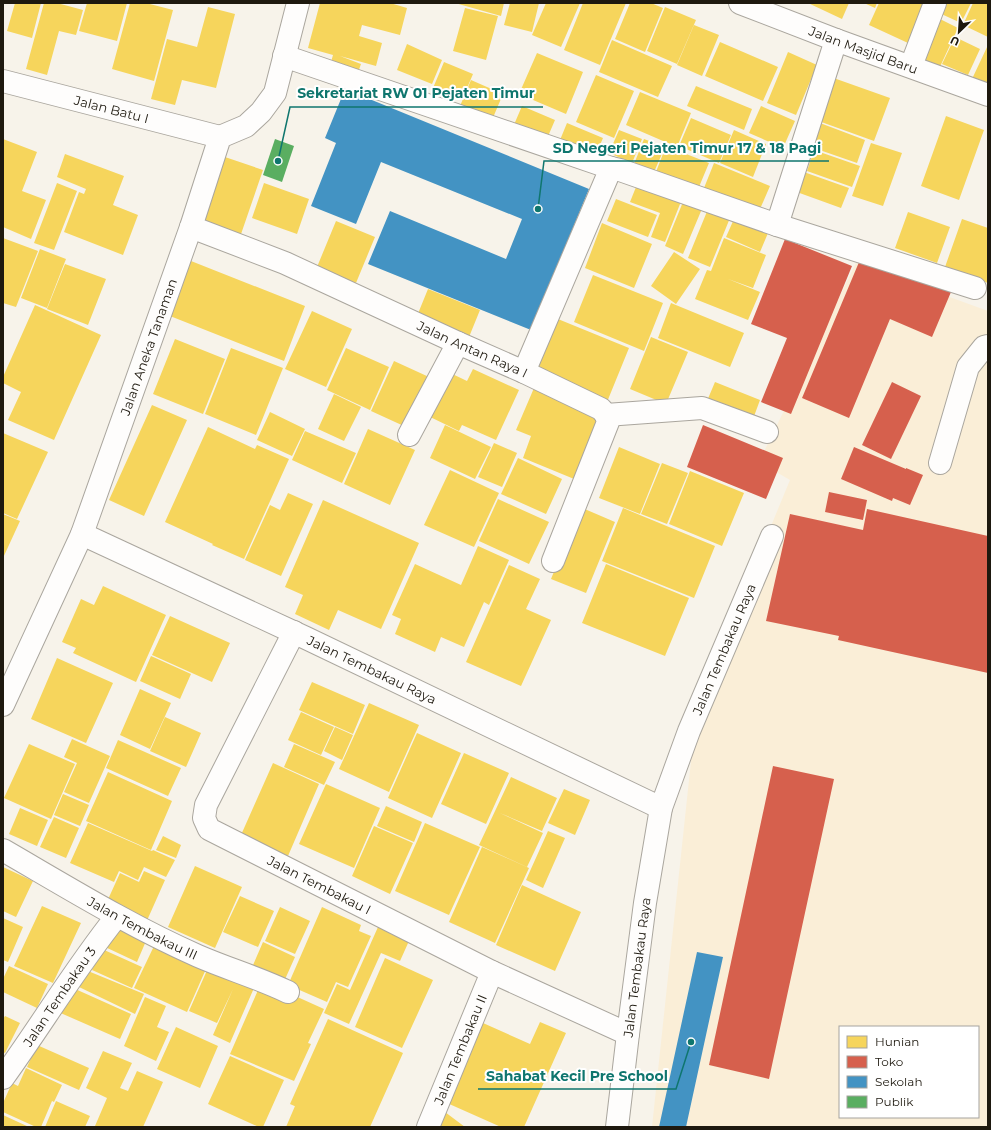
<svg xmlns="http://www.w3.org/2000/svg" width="991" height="1130" viewBox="0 0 991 1130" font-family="Montserrat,sans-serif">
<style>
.built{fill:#faeed7;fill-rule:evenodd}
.homes{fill:#f6d55c}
.shops{fill:#d6604d}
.schools{fill:#4393c3}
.public{fill:#5aae61}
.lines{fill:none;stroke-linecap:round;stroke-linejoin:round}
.minor-casing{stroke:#aaa69e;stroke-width:24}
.minor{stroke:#fefdfc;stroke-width:22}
.labels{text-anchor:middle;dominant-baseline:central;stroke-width:4;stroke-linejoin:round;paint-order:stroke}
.street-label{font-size:13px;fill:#1e190f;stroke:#fff}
.leader{fill:none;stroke:#0f766e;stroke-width:1.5}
.callout-dot{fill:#0f766e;stroke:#fff;stroke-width:1.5}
.callout-label{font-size:14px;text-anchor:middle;font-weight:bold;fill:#0f766e;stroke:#fff;stroke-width:4;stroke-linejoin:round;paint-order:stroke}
</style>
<rect width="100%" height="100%" fill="#f7f3ea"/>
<path class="built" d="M856,263L988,311V1127H652L697,705L790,480L759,462ZM840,1027H978V1117H840Z"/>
<path class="homes" d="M15,3H41L32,38L7,31Z
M44,3H57L83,10L76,35L59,31L47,75L26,69Z
M87,3H127L117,41L79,31Z
M130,3H146L173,10L154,81L112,69Z
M320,3H390L407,8L400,35L362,25L359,36L382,43L376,66L340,56L361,64L356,78L329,69L333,55L308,48Z
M455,3H504L501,16Z
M510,3H539L532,32L504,25Z
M546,3H580L561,47L532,35Z
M583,3H626L600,65L564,50Z
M630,3H651L663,8L645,52L615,39Z
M808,3H849L842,19Z
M864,3H877L875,8Z
M879,3H926L908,43L869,25Z
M941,3H971L961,23L937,12Z
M973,3H988V37L963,25Z
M208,7L235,14L216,88L182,80L175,105L151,99L167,39L197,47Z
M665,7L696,20L677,64L647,51Z
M465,8L498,16L486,60L453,51Z
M936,17L958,28L938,71L915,61Z
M694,25L719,35L702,76L677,65Z
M955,37L980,49L968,75L942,64Z
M612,40L672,66L658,97L599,72Z
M720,42L778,67L763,101L705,76Z
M407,44L442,60L432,84L397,70Z
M988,45V86L972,79Z
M788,52L817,65L796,115L767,103Z
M537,53L583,72L566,114L519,94Z
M444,62L473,74L462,100L433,88Z
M596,75L634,91L614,138L576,122Z
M828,76L890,98L874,141L813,119Z
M471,80L503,94L492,120L460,106Z
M696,86L752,109L744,130L687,106Z
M640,92L691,113L677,147L626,125Z
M522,106L555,120L546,141L513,127Z
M761,106L795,121L783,148L749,133Z
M946,116L984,130L959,200L921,186Z
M691,118L731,135L719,163L679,146Z
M567,123L603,138L596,154L560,140Z
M820,123L865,140L857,163L811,147Z
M619,130L642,139L632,163L609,153Z
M734,130L766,144L753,177L720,163Z
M3,139L37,152L22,191L46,200L31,239L3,227Z
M644,139L665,147L654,172L634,164Z
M871,143L902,153L883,206L852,196Z
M666,146L709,163L696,194L654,177Z
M814,150L860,166L852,187L807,171Z
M65,154L124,176L113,205L138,215L123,255L64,232L79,192L84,194L86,189L57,177Z
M222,156L263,170L240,237L199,222Z
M714,163L770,186L757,216L702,193Z
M801,171L849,188L841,208L794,191Z
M638,182L682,199L665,242L651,237L660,213L630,202Z
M57,183L77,191L54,250L34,243Z
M264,183L309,199L297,234L252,218Z
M685,197L704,204L683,254L665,246Z
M616,199L657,215L648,237L607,221Z
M708,209L730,218L710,267L688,258Z
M908,212L950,227L937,263L895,248Z
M734,219L768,233L760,252L726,237Z
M962,219L988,228V283L945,267Z
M336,221L375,237L356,283L317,267Z
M602,223L652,244L634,288L585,268Z
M3,238L38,251L16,307L3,303Z
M724,238L766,255L753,288L728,279L760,292L748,320L695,299L707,270L711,271Z
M40,249L66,259L47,308L21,298Z
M674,252L700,269L676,304L651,286Z
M191,261L305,306L284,361L170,316Z
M65,264L106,279L88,325L47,309Z
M593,275L663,303L644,351L574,322Z
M428,289L480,310L469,337L417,316Z
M671,303L744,333L730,367L658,338Z
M35,305L101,335L54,440L8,420L21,392L3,383V377Z
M312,311L352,329L326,387L285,369Z
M553,317L629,348L607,402L531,371Z
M651,337L688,352L666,404L630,389Z
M175,339L225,359L203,414L153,394Z
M231,348L283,368L256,435L205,414Z
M346,348L389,367L370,410L327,390Z
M394,361L429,377L406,427L371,411Z
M473,369L519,390L496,440L462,425L459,431L424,414L444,370L467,381Z
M715,382L760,400L753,419L707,401Z
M534,388L602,416L579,481L523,458L531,436L516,430Z
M334,394L361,407L344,441L318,429Z
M152,405L187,420L144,516L109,500Z
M270,412L305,429L292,456L257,440Z
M445,425L491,447L475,479L430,458Z
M208,427L255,449L257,445L289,459L244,559L212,545L213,544L165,522Z
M368,429L415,450L390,505L344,484Z
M305,431L356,453L342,483L292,460Z
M3,433L48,452L17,519L3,513Z
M494,443L517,453L502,487L478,477Z
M619,447L660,464L640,514L599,498Z
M518,458L562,479L546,514L501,494Z
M662,463L688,473L667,524L641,514Z
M450,470L499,493L474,547L424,525Z
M690,471L744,493L722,546L669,524Z
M288,493L313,504L281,576L245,560L270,505L280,510Z
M498,499L549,522L529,564L479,541Z
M323,500L419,543L381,629L338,610L329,630L295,614L303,595L285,587Z
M580,507L615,522L586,593L551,579Z
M623,508L715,546L694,598L602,561Z
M3,514L20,521L3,558Z
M478,546L509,560L489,605L484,602L464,647L441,637L435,652L395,634L401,619L392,615L415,564L461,585Z
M606,564L689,598L665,656L582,623Z
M509,565L540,579L526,609L551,620L521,686L466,662Z
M103,586L166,615L136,682L73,653L76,648L62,642L81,599L94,605Z
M170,616L230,643L212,682L152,655Z
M151,656L191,674L180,699L140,681Z
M57,658L113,683L86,743L31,719Z
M312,682L365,705L353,734L299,710Z
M140,689L171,703L150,749L120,735Z
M369,703L419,725L389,792L339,769Z
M301,712L334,727L321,755L288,740Z
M165,717L201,733L186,767L150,751Z
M335,727L353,735L342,760L324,751Z
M417,733L461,753L432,818L388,798Z
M72,739L110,756L89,803L64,792L77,763L64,757Z
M118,740L181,768L168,796L106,768Z
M29,744L75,764L51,819L4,798Z
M294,744L335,762L324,785L284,767Z
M464,753L509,773L486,824L441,804Z
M273,763L319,784L288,856L241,835Z
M108,772L172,801L151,850L86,821Z
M511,777L557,798L542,831L500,813L543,833L527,867L479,845Z
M326,784L380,808L354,868L299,844Z
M564,789L590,800L575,835L548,823Z
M63,794L89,805L80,826L54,815Z
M386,806L422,822L414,842L377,826Z
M20,808L48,820L37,846L9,834Z
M54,817L79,828L66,858L40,847Z
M88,823L152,851L153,850L175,860L166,877L144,867L138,880L119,871L114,882L70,863Z
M425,823L480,847L449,915L395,891Z
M374,826L413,843L390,894L352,876Z
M548,831L565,838L543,888L526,880Z
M163,836L181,845L176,858L156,850Z
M482,847L529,868L495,943L449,922Z
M195,866L242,887L215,948L168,927Z
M3,867L33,881L16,917L3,911Z
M144,871L165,880L145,925L105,906L120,873L139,882Z
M522,885L581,912L555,971L496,945Z
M240,896L274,911L258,947L223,932Z
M42,906L81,923L53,983L14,966Z
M280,907L310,921L295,954L265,941Z
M322,907L361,925L359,931L371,936L348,987L336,982L327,1002L288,985Z
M3,918L23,927L8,962L3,960Z
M112,926L146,941L137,962L103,946Z
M378,927L409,941L400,961L381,953L349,1024L324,1013L337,984L350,990Z
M263,942L295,957L282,986L250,972Z
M154,946L206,969L187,1012L134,988Z
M102,949L142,967L132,988L92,970Z
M385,958L433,980L402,1048L355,1027Z
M9,966L48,984L37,1008L3,992V979Z
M208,968L254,988L230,1043L213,1035L233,989L217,1023L189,1011Z
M88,971L144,994L135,1014L79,987Z
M262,981L324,1009L308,1043L311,1044L294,1081L230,1054Z
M73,988L131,1014L120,1039L56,1011Z
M145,997L166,1006L157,1027L169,1032L156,1061L124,1046Z
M5,1016L20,1023L5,1053L3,1052V1019Z
M328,1019L403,1053L370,1127H286L295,1106L310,1113L290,1104Z
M540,1022L566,1033L524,1127H501L447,1103L483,1023L530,1044Z
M176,1027L218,1046L200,1088L157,1069Z
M37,1045L89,1068L79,1090L27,1067Z
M103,1051L132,1063L120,1088L128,1091L137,1071L163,1082L143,1127H98L95,1126L107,1098L86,1088Z
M230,1056L284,1080L263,1127H259L208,1104Z
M26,1068L62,1085L54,1102L52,1101L41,1127H36L3,1112V1103L12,1083L18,1086Z
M56,1101L90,1116L85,1127H45Z
M445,1112L465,1127H434Z
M3,1115L29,1127H3Z"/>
<path class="shops" d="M785,239L852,266L791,414L761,402L787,338L751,324Z
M862,255L951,292L932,337L890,319L849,418L802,398Z
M892,382L921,396L891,459L862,445Z
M703,425L783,458L766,499L687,467Z
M854,447L906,469V468L923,475L910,505L893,498L892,501L841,479Z
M829,492L867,500L863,520L825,512Z
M867,509L988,536V673L838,640L839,636L766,621L790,514L863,530Z
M773,766L834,779L769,1079L709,1065Z"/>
<path class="schools" d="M345,89L589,189L531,330L368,264L390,211L506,259L522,219L381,162L356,224L311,206L336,143L325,138Z
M697,952L723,957L686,1127H659Z"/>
<path class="public" d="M275,139L294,146L282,182L263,175Z"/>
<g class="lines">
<g class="minor-casing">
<g id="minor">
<path id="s1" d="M740,3L836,40L988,95"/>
<path d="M284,56L611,168"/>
<path d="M911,66L935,3"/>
<path id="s2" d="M3,81L220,137"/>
<path d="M777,225L975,288"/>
<path id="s3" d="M191,227L285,263L458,343L524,372L601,409L606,415L608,422L553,561"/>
<path d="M524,372L611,168L620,170L777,225L836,40"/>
<path d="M606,415L702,408L767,432"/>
<path d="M409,435L458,343"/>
<path d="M940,463L968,367L984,347L988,346"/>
<path id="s4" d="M82,534L306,638L661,808"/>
<path id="s5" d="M294,632L206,805L204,818L209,829L492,972L628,1034"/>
<path id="s6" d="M3,705L82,534L191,227L220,137L246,126L261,112L275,93L298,3"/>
<path id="s7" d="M3,850C67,887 130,926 198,956C228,969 259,978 288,992"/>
<path id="s8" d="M3,1078C42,1024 76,967 117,916"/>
<path id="s9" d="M428,1127L492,972"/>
<path id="s10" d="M617,1127L628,1034L645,903L661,808L689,731L772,536"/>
</g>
</g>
<use href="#minor" class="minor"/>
</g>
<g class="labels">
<g class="street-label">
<text stroke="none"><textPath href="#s1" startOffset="132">Jalan Masjid Baru</textPath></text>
<text stroke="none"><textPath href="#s2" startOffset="112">Jalan Batu I</textPath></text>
<text stroke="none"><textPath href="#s6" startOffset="387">Jalan Aneka Tanaman</textPath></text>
<text stroke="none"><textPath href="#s3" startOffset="307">Jalan Antan Raya I</textPath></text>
<text stroke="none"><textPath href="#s10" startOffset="493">Jalan Tembakau Raya</textPath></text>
<text stroke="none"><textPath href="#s4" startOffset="320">Jalan Tembakau Raya</textPath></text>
<text stroke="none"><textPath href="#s5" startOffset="343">Jalan Tembakau I</textPath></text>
<text stroke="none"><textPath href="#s7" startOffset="160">Jalan Tembakau III</textPath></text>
<text stroke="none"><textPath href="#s10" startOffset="161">Jalan Tembakau Raya</textPath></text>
<text stroke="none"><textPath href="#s8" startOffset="99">Jalan Tembakau 3</textPath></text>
<text stroke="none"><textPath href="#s9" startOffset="84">Jalan Tembakau II</textPath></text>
</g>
</g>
<path class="leader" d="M278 161L290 107H543M538 209L544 161H829M691 1042L676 1089H478"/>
<g class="callout-dot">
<circle cx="278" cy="161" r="4"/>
<circle cx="538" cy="209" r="4"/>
<circle cx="691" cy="1042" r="4"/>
</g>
<g class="callout-label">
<text x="416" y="98">Sekretariat RW 01 Pejaten Timur</text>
<text x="687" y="153">SD Negeri Pejaten Timur 17 &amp; 18 Pagi</text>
<text x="577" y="1081">Sahabat Kecil Pre School</text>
</g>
<rect width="991" height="1130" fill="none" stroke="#1e190f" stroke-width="8"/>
<rect x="839" y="1026" width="140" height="92" fill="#ffffff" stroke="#a5a39f"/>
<rect x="847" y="1036" width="20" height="12" fill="#f6d55c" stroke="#a5a39f"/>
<text x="875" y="1046" font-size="12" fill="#1e190f">Hunian</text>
<rect x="847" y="1056" width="20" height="12" fill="#d6604d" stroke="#a5a39f"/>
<text x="875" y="1066" font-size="12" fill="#1e190f">Toko</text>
<rect x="847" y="1076" width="20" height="12" fill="#4393c3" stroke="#a5a39f"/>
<text x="875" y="1086" font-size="12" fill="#1e190f">Sekolah</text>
<rect x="847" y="1096" width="20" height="12" fill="#5aae61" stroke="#a5a39f"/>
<text x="875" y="1106" font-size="12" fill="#1e190f">Publik</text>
<g transform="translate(959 32) rotate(205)" stroke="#ffffff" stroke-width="3" paint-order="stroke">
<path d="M0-3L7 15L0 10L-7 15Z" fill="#1e190f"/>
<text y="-6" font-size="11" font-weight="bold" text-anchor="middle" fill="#1e190f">U</text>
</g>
</svg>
